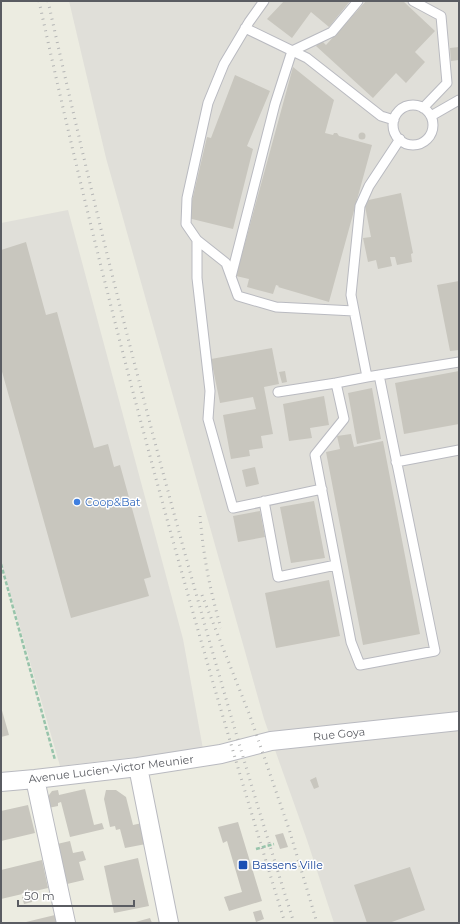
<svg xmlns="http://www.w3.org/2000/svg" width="460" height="924" viewBox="0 0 460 924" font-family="Montserrat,sans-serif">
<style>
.industrial{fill:#e0dfd9}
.building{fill:#c8c6be}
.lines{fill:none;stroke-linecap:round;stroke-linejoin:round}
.service-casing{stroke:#b9bac0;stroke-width:11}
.minor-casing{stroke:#b9bac0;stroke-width:20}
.path{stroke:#97c4ab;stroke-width:2.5;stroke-dasharray:4 2;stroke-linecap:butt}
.service{stroke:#fff;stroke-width:9}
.minor{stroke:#fff;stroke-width:18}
.rail{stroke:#b4b5b5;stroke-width:3;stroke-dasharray:1 5;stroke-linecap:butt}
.shop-dot{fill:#3f7fe0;stroke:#fff;stroke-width:1.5}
.transit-dot{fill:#1a4fb4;stroke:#fff;stroke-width:1.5}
.labels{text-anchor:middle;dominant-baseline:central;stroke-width:3;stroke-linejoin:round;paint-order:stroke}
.shop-label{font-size:11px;fill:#366cbe;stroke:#fff;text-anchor:start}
.street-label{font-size:11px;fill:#5a5c62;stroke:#fff}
.transit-label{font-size:11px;fill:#164399;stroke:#fff;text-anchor:start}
</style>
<rect width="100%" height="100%" fill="#ecece1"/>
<path class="industrial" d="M69,1H459V923H334L307,840L264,719L106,158Z
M68,210L183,639L203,749L60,766L1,561V223Z"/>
<path class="building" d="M284,1H350L329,27L311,12L292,38L267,19Z
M366,1H403L435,31L415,52L425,62L406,83L396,73L373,98L316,46L321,40L326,45Z
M459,47V60L451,61L450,48Z
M293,67L334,100L325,133L333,135L334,133H337L339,136L372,145L329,302L278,287L279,286L276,285L273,294L247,287L249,279L236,276Z
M235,75L270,91L247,146L253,149L233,229L188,218L207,137L211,138Z
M358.5 136a3.5 3.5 0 1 1 7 0a3.5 3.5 0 1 1-7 0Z
M401,193L413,253L411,254L412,262L397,265L395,257H390L392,266L378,269L376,260L368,262L363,238L371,237L364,201Z
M26,242L46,315L57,312L94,448L108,444L114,467L120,465L151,577L144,579L149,596L71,618L1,368V250Z
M459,281V350L450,351L437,285Z
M272,348L279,384L264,387L273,434L261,436L263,448L249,450L250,456L231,459L223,415L256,409L253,397L220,403L211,359Z
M285,371L287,382L282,383L279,372Z
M459,371V424L404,434L395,383Z
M372,388L381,439L357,444L348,393Z
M324,396L329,425L310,428L312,438L289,441L283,404Z
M351,434L354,447L383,441L420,634L363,645L326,452L340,449L337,436Z
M255,467L259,484L246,487L242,470Z
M314,501L325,558L291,563L280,507Z
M260,511L265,537L238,542L233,516Z
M329,580L340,636L276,648L265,593Z
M1,707L9,735L1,737Z
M316,777L319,787L314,789L310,780Z
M85,789L94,825L102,823L104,829L70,837L61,802L58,803V806L48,808L46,799L52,791L58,790L59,795Z
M106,790H116L126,797L133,825L142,823L146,844L125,848L120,829L116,830L115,826L110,827L104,799Z
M28,805L35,833L1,841V811Z
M238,822L262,901L229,911L224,897L242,892L227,841L223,843L218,827Z
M283,833L288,847L280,849L275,835Z
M70,841L73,853L83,851L86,860L79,862L84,880L67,884L57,844Z
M138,858L149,906L114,913L104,866Z
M42,860L48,888L1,899V870Z
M410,867L425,910L389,923H367L354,885Z
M31,895L32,902L24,904L22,897Z
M261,910L264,919L256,922L253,912Z
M55,915L57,923H26V922Z
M150,918L152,923H132Z"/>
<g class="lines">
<g class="service-casing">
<path id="service" d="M264,1L249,22L224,64L208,103L187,198L186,224L197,240L226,263L238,296L276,307L354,311
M413,1L441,16L447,83L423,108
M245,28L307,58L381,116L394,120
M393 125a20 20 0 1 1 40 0a20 20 0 1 1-40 0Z
M431,116L459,100
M400,139L369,186L360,206L351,295L367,377L459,362
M197,240V278L210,391L208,419L233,508L322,489
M231,277L275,104L292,51L332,32L358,1
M367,377L336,383L344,419L315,455L351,642L360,665L435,651L379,375
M278,392L336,383
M396,462L459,450
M264,501L278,577L336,565"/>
</g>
<g class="minor-casing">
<path id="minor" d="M138,767L169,923
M35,779L66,923
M1,782L35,779L138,767L221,754L271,741L459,721"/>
</g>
<path class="path" d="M1,564L55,760
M256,849L274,844"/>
<use href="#service" class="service"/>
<use href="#minor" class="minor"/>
<path class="rail" d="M39,1C107,312 191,619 285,923
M48,1C117,312 198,619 294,923
M200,516C203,554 210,591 221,628
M202,595L250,716L289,829L317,923"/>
</g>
<circle class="shop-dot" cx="77" cy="502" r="4"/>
<rect class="transit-dot" x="238" y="860" width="10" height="10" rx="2"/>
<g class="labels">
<g class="shop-label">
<text x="85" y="502">Coop&amp;Bat</text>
</g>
<g class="street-label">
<text transform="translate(339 734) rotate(-6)">Rue Goya</text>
<text transform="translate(111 769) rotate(-7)">Avenue Lucien-Victor Meunier</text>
</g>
<g class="transit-label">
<text x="252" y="865">Bassens Ville</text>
</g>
</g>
<rect width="460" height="924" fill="none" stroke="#5a5c62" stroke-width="4"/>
<path d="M18 900v6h116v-6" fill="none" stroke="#5a5c62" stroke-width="2"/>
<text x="24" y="900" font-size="12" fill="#5a5c62" stroke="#ffffff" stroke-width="3" paint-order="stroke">50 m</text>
</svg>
